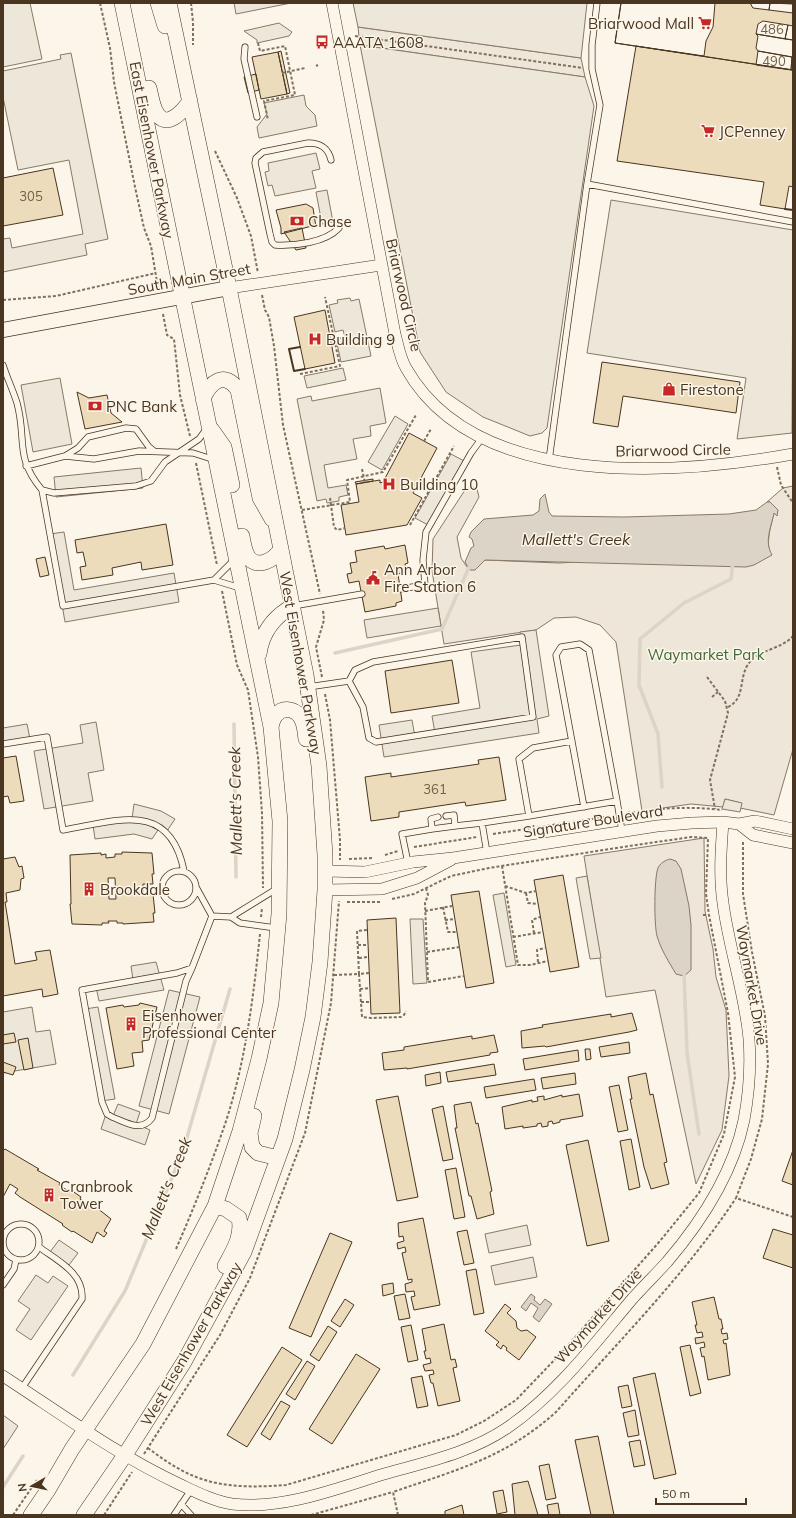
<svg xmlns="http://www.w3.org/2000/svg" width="796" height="1518" viewBox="0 0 796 1518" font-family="Mulish,sans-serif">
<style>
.green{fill:#ede6d9;stroke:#887966}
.parking{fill:#ede7d9;stroke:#887966}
.water{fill:#dcd4c6;stroke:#887966}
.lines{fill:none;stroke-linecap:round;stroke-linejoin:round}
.stream{stroke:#dcd4c6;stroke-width:3.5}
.building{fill:#ecdcbc;stroke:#4a3520;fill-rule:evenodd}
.service-casing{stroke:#4a3520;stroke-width:7}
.minor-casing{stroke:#4a3520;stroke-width:12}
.tertiary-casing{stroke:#4a3520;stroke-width:16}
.secondary-casing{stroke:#4a3520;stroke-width:16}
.path{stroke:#7f6f5c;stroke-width:2;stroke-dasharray:3 2;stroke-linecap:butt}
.service{stroke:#fbf6e9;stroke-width:5.5}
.minor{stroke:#fbf6e9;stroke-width:11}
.tertiary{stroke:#fbf6e9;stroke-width:14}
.secondary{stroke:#fbf6e9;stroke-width:15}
.wall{stroke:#4a3520;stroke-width:2}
.labels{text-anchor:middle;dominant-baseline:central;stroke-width:3;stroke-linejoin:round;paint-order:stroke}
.number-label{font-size:13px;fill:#725f47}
.poi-label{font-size:15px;fill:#4a3520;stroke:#fbf6e9;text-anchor:start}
.street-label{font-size:15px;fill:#4a3520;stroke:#fbf6e9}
.park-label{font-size:15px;fill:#436837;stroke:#fbf6e9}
.water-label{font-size:16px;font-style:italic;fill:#4a3520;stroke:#fbf6e9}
</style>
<rect width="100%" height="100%" fill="#fbf6e9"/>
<path class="green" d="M358,27L581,58L585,77L360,45Z
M793,486V749L774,815L740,808L741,803L725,799L723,807L691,804L642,811L616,642L600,625L576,617L554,618L536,630L444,644L432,571L433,539L465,490L473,487L477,489L479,497L457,537L461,558L467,567L475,570L485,560L559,563L769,550C767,537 771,526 774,513L777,515L770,502H767L783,488Z
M704,838L705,911L713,949L716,977L726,1010L729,1076L722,1130L696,1184L655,990L606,997L584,856Z
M527,1225L531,1245L489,1253L485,1234Z
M533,1257L537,1277L495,1285L491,1266Z"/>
<path class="parking" d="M3,3H30L42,59L3,67Z
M234,3H291L236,14Z
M353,3H587L581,58L358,27Z
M279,23L292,32L289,36L257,43V40L244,31Z
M360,45L585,77L594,106L547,428L542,433L530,436L483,417L446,392L420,352Z
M71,53L108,239L85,244L87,255L3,272V239L10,238L12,248L83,234L69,160L18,170L3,97V71L61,59L60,55Z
M304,95L306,106L315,115L317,126L259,138L257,127L267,114L264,103Z
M316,153L320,169L312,171L316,188L275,196L272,185L268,186L265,172L269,171L268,163Z
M327,190L333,222L322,224L316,192Z
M611,200L793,230L792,433L737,439L746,378L587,353Z
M350,298L351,301L359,299L371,356L341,362L336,339L345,337L343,330L335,332L329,305L338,303L337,300Z
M343,368L346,380L307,388L304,376Z
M60,378L72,444L33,452L21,385Z
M380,388L386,423L370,426L371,436L353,439L357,459L324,465L328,488L346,485L348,495L339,497V501L327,503L326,499L317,501L297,399L311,396L312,401Z
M395,416L408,424L382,470L368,462Z
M451,454L466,462L430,526L415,518Z
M141,468L143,488L56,497L54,477Z
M64,532L74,590L174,573L179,602L65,622L50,534Z
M438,608L441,626L367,638L364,620Z
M536,630L549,716L537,719L539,733L384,757L379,725L412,720L415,737L435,733L432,716L480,708L471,652L521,645L520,632Z
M96,722L104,770L88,773L93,801L44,809L34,751L83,743L80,725Z
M27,724L30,739L3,743V728Z
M725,799L742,803L740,812L722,809Z
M134,804L161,811L175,819L167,831L160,827L152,839L134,834L95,839L93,825L132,819Z
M587,876L601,958L590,959L576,878Z
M504,893L516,965L506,967L493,895Z
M410,919H423L427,983L413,984Z
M156,962L164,990L99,1001L96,987L133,980L131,966Z
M169,990L200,997L169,1114L139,1106Z
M32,1007L36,1032L50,1030L56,1064L3,1073V1012Z
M98,1007L115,1099L101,1101L85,1009Z
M118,1104L140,1112L136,1124L150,1130L145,1145L101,1129L106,1114L113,1116Z
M59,1240L78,1253L69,1265L50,1252Z
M36,1275L48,1283L53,1276L68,1286L31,1340L16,1330L30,1309L18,1301Z
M3,1415L18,1426L3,1449Z"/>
<path class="water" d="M545,494L549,512L552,516L624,517L729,514L756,510L767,502H770L778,510L777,516L774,513C771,528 764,541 772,555L754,565L746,567L485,560L475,570H470L465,562L471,548L474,546L472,539L469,537L471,532L484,519L533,515L539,511L540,499Z
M670,859L676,861L681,869L689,906L691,925V970L684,976L676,974C669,962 661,950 657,936C654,925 654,878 658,868C660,863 666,860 670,859Z
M531,1294L535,1297L534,1300L540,1305L545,1299L552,1304L539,1322L533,1317L538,1308L531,1303L526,1311L521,1307Z"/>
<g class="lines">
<path class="stream" d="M335,653L442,629L470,565
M234,724L236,877
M662,787L658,734L639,685L640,639L684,603L731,579L733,562
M684,972L687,1053L699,1134
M73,1375L125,1291L183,1151L230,989
M3,1487L23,1456"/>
</g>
<path class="building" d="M621,3H793V70L615,43Z
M621,3H715L713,27L706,41L704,56L615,43Z
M750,3H770L769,10L753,8Z
M770,3L793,4V13L769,10Z
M763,21L788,25L785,39L756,34L758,24Z
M788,25L793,26V40L785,39Z
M756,34L793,40V70H791L792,57L758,51L756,48L758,36Z
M636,46L793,70V187L789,186L785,209L760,205L764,182L617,161Z
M281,51L290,93L287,94L278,52Z
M758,51L792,57L791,70L756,65Z
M278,52L287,94L261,99L252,57Z
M256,74L259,90L248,93L244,77Z
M53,168L63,215L3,226V178Z
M306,204L313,208L316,227L312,228V226L281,234V228L276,210Z
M302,228L306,248L296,250L284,232Z
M325,310L335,363L305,369L294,317Z
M602,362L740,382L736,413L623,396L618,427L593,423Z
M77,392L89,398L107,395L111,413L122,422L85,429Z
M409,433L437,448L413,493L422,498L407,525L346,535L341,505L359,502L356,484L380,480V483L383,482Z
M373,479V481L356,484L355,482Z
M166,524L173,565L142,570L141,562L112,568L113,575L82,580L80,567L86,566L83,552L77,553L75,540Z
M405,545L408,563L405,564L406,572L398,574L402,601L396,603V606L365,612L359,581L349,583L347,574L352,573L350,563L357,562L355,551L384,546L385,549Z
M45,557L49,575L40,577L36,559Z
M452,660L459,703L391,713L385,671Z
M16,756L24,801L10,803L8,796L3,797V758Z
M499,757L506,800L466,806L465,802L399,812V817L371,821L365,777L391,773V777L479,764L478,760Z
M122,852L152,853L154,874H152L153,884H143V894H153L155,913H153L154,922L123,924V923H117V921H108L109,923H102V925L72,924L70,904H71L70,855L101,853V855L106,854V858L115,857V854H122ZM108,878H115L116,899H109Z
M15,857L19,867L22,866L24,878L21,879L20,890L6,893L7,902H5L15,964L37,960L35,952L50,950L58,994L43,997L42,989L3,996V859Z
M563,875L579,967L550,972L534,880Z
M479,891L494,983L466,988L451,895Z
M396,918L400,1013L371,1014L367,920Z
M140,1003L157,1007L149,1040L142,1041L143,1052L132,1053L134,1066L117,1069L106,1008L123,1005L124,1007L139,1005Z
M632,1013L637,1030L629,1032L546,1047L545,1046L522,1048L521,1031L543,1027L542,1025L611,1014V1017Z
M14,1033L16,1042L3,1044V1035Z
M494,1035L498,1052L490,1053V1055L407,1069V1068L384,1070L382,1053L404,1050V1047L472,1036V1039Z
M28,1038L33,1068L24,1070L18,1040Z
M629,1042L630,1053L601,1057L599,1047Z
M585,1049H590L591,1059L586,1060Z
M578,1050L579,1061L525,1070L523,1059Z
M3,1062L16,1067L13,1075L3,1072Z
M494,1064L496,1075L448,1082L446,1072Z
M440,1072L441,1083L426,1086L425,1075Z
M575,1073L576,1084L543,1089L541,1078Z
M646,1073L650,1095L653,1094L667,1162L664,1163L669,1184L651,1189L644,1167L630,1099H632L628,1077Z
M534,1079L536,1090L486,1098L484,1087Z
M619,1085L628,1130L618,1132L609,1087Z
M579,1094L583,1116L560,1120V1122L553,1124L552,1121L548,1122V1126L542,1127L541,1123L537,1124V1126L523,1128V1126L505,1129L502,1107L532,1100V1102L538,1101L537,1097L544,1096V1100L562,1095V1097Z
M398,1096L418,1197L397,1201L376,1100Z
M471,1102L476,1124L478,1123L492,1191L490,1192L494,1214L477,1219L471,1196H469L455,1128H457L454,1105Z
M443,1106L453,1159L443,1161L432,1109Z
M631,1139L640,1187L629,1190L620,1141Z
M588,1140L609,1241L587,1246L566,1145Z
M5,1149L39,1169L37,1170L60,1183L59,1185L70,1192L71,1190L81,1197L80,1199L91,1206L92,1204L111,1219L104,1231L107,1233L104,1237L97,1232L92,1243L73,1231L72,1232L62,1225L63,1224L20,1197L15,1193L18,1189L10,1184L3,1197V1151Z
M793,1150V1185L782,1181Z
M456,1168L465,1217L454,1219L445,1170Z
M423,1218L440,1305L414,1310L411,1297L415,1296L414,1291L406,1292L405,1284L412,1282V1279L408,1280L402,1253L406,1252L405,1247L398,1249L397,1243L404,1241L403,1236L399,1237L398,1223Z
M773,1229L793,1235V1268L763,1258Z
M467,1230L474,1263L464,1265L457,1232Z
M330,1233L352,1242L311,1337L289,1328Z
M476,1269L484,1313L474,1315L466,1271Z
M393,1283L394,1293L383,1296L382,1285Z
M405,1294L410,1318L399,1320L394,1296Z
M714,1297L719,1319H721L723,1329H721L722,1334L727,1333L728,1339L723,1340L724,1344L726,1343L730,1375L708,1380L704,1356L702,1357L700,1348L705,1347L704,1342L696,1344L695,1338L703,1337L702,1332L697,1333L695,1325H697L692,1302Z
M345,1299L354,1305L340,1327L331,1321Z
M505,1304L511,1309L507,1313L516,1321L517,1328L521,1331L527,1330L536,1337L519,1360L506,1350L507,1348L503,1345L501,1349L496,1345L499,1342L485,1331Z
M444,1324L451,1360L455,1359L457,1367L453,1368L460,1401L438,1406L433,1383H431L429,1375L434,1374L433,1370L425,1371L423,1365L431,1363L430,1358L426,1359L424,1351H426L422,1329Z
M411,1325L418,1360L408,1362L401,1327Z
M328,1326L337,1332L319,1361L310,1355Z
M690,1345L701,1393L690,1396L680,1347Z
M282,1347L302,1360L247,1447L227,1435Z
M356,1354L380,1369L332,1444L309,1429Z
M307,1361L315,1366L295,1400L286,1394Z
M655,1373L676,1474L654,1479L633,1378Z
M422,1376L428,1406L417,1408L411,1378Z
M628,1385L632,1406L622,1408L618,1387Z
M281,1401L290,1406L270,1440L261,1434Z
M635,1410L639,1435L628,1437L623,1413Z
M598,1436L614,1515H591L575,1440Z
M640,1440L645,1465L634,1467L629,1442Z
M549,1464L556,1498L546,1500L539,1466Z
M528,1481L538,1515H515L512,1484Z
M503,1490L507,1512L497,1514L493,1492Z
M558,1503L560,1515H549L547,1505Z
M462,1505L464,1515H445V1511Z"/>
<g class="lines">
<g class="service-casing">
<path id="service" d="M597,3L592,45V69L600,105L587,184L793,222
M245,47L244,59L257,117
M331,160C328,147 320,143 308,143L263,152L256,158L255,163L270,234L272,242L275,245C294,246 325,243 339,228V223
M3,365C7,378 13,390 17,403C27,439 14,457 42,490L63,606L214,580L240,588
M65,456L78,448L88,437L126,428L136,429L149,447L154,451
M549,460L587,184
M26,466L65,456L94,459L139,451L193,453L215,460
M42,490L54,493L136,486L151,481L165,462L199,439L207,428
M214,580L235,559
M400,589L425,585L423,560L426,532L471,453L482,438
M293,606L362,594
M308,687L349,681L363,707L369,738L376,742L533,717L522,637L373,662L355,670L349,681
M3,744L47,737L63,830C116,821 170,799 184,871
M584,807L556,655L561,647L580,644L589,650L617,801
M446,816L454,815L455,826L482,823L487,853
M529,816L617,801L622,831
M438,817L431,819L432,829L455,826
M482,823L529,816L519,759L533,748L572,741
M408,863L402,834L432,829
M162 888a17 17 0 1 1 34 0a17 17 0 1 1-34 0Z
M196,887L212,916L231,917L278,888
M231,917L240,923L276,928
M192,968L186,981L152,1118C141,1133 125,1122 112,1117L107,1114L102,1102L82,990L177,973Z
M192,968L212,916
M3 1242a18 18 0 1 1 36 0a18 18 0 1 1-36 0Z
M3,1285L14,1269L16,1260
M22,1388L82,1299C84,1273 58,1261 39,1247
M181,1504L191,1515
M174,1515L191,1490"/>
</g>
<g class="minor-casing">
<path id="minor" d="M332,3L395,334C398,345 400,358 406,368C475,491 676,475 793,454
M229,288L381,265
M739,824L753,835L793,843
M326,871L365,872L413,862L453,858L657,826L692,823L723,822L739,824L755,821L793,829
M325,890L382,889L417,878L451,860
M3,1376C60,1413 117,1455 179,1484C196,1492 213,1501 232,1504C283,1510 335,1489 384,1474C426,1462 470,1453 507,1428C557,1394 594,1344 633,1298C644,1286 656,1274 667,1262C702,1221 733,1173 744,1120C749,1093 751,1066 749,1039C745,993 729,949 723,903C719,876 721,849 723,822"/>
</g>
<g class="tertiary-casing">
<path id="tertiary" d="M3,330L229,288"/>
</g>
<g class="secondary-casing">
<path id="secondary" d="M158,3L165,26
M149,88C151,95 152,105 156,112C166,131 183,111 190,101
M203,399C210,382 225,370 238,390L260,498L272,519
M212,430L224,447L232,485
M242,536C243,542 244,549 247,555C256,571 274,560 281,549
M259,654C262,632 273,617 293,606
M271,727C272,723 273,718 276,715C284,705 298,710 302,720C305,726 305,733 306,739
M254,1116L250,1133L252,1147L258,1153L278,1158
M215,1206L226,1209L239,1218C243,1236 233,1251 225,1266
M31,1515L48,1490L72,1449L143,1344L215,1206L240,1131L259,1059L271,1003L279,914L280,821L271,727L122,3
M84,1515L125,1455L184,1362L244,1252L285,1139L302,1070L313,1017L320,962L325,890V855L319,766L306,675L229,288L169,3"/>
</g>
<path class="path" d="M100,3L110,48L114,82L135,187L144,228L151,246L158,288
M191,3L193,22V45
M355,36L583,68
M258,43L260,51L285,46L295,95L264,101L268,120
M316,66L318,65
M282,73L305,68
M215,151L237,198L251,236L258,273
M262,295L265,310L269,317L274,346L283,425L320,594
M3,300L56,296L156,273
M163,314L167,335L174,339L180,395L190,436
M300,374L340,366L325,297
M424,441L431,429
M196,463L217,565
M777,467L781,485L793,503
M362,469L365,483
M330,498L334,527L337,530L345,528
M302,510L350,502L347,480L383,472L416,415
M410,525L454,446
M222,591L237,665L248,690L258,757L262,813L263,888
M322,677L316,647L324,620L323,610
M707,677L725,701L728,713L710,780L715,809
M325,694L330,720L340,840V860
M712,697L718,692
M728,707C745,699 739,680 747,666C757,649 781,650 793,636
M627,813C659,808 691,806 722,810
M493,834L611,816
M743,842V894L752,952L765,1016L768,1064L762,1119L751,1159L736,1198L793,1217
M414,847L477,837
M385,855L398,851
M349,859L373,858
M502,866L518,965H530L548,961
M505,886L526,893L536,891
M426,888L428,895L425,903L428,982L464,976
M526,893L528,903L538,904
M347,902H382
M443,907L448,932H457
M425,911L452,906
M703,915H709
M261,917L262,908
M445,920L455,919
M534,933L532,920L540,917
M513,937L543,932
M358,945H368
M427,952L460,947
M359,958L368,957
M538,962L537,950L545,948
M369,973L359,974L362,1017L371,1018L401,1017L404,1015L406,1011
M334,975L359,974L357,931L367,930
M360,989L370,988
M361,1002H370
M176,1249C193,1210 209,1170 223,1130C245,1067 253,1000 260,934
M148,1448C165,1461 184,1474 205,1480C230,1488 259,1487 286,1485L456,1435L484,1421L516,1400L563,1351L660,1241L699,1193L724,1134L735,1077L728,1013L709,915L706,894L708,838L691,837L629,846L489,868L451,876L414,894L392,899
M144,1454L220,1335L250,1278L305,1133L331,1003L339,901
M13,1515L37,1480
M104,1515L132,1472
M311,1515L393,1492
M398,1515L393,1492C456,1470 505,1458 556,1412C617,1343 685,1275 736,1198"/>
<use href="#service" class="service"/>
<use href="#minor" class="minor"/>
<use href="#tertiary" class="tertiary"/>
<use href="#secondary" class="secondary"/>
<path class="wall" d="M785,209L793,210
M300,347L289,349L294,371L305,369"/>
</g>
<defs>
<g id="supermarket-bare" transform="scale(1.08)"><path d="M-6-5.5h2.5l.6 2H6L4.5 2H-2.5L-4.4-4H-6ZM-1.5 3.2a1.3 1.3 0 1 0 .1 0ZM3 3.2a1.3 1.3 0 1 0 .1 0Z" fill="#c62828" stroke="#fbf6e9" stroke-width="2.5" paint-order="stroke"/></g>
<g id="bus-bare" transform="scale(1.08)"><path d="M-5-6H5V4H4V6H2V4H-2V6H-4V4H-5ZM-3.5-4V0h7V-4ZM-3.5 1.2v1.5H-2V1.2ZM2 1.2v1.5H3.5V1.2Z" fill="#c62828" stroke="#fbf6e9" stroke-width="2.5" paint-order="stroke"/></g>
<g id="bank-bare" transform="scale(1.08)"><path d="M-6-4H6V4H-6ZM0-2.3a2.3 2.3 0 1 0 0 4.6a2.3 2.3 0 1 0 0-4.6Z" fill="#c62828" stroke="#fbf6e9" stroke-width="2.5" paint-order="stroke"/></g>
<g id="hospital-bare" transform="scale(1.08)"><path d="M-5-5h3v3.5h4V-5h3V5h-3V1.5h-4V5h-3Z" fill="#c62828" stroke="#fbf6e9" stroke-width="2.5" paint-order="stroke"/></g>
<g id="shop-bare" transform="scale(1.08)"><path d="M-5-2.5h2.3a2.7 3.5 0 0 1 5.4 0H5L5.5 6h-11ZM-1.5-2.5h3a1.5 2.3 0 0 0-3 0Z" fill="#c62828" stroke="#fbf6e9" stroke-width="2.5" paint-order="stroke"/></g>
<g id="civic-bare" transform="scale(1.08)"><path d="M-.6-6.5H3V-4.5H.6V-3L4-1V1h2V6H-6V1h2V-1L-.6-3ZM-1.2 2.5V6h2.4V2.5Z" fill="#c62828" stroke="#fbf6e9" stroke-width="2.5" paint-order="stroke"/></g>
<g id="building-bare" transform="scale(1.08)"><path d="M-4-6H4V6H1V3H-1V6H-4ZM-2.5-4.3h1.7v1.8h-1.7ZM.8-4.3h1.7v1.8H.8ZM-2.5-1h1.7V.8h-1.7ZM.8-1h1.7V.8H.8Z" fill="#c62828" stroke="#fbf6e9" stroke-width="2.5" paint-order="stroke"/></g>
</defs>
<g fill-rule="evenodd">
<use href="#supermarket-bare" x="705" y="23"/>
<use href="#bus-bare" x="322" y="42"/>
<use href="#supermarket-bare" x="708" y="131"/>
<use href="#bank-bare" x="297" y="221"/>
<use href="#hospital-bare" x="315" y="339"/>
<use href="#shop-bare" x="669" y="389"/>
<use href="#bank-bare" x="95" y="406"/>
<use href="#hospital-bare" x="389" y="484"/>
<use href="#civic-bare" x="373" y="578"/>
<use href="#building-bare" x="89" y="889"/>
<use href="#building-bare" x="131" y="1024"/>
<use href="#building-bare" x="49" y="1195"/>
</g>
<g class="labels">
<g class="number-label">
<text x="772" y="29">486</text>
<text x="774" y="61">490</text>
<text x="31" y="196">305</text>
<text x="435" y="789">361</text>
</g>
<g class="poi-label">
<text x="694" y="23" text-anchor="end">Briarwood Mall</text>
<text x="333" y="42">AAATA 1608</text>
<text x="719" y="131">JCPenney</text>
<text x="308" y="221">Chase</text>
<text x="326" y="339">Building 9</text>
<text x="680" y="389">Firestone</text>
<text x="106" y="406">PNC Bank</text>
<text x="400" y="484">Building 10</text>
<text x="384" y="569">Ann Arbor<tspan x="384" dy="17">Fire Station 6</tspan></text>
<text x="100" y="889">Brookdale</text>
<text x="142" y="1015">Eisenhower<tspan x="142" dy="17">Professional Center</tspan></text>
<text x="60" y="1186">Cranbrook<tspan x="60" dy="17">Tower</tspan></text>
</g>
<g class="street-label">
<text transform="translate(152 150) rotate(79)">East Eisenhower Parkway</text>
<text transform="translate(189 279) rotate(-10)">South Main Street</text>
<text transform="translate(404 295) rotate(77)">Briarwood Circle</text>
<text transform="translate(673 450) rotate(-1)">Briarwood Circle</text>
<text transform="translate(301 663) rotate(80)">West Eisenhower Parkway</text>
<text transform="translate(593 821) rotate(-9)">Signature Boulevard</text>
<text transform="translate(752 985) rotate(80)">Waymarket Drive</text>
<text transform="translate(598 1316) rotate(-48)">Waymarket Drive</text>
<text transform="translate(191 1344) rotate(-60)">West Eisenhower Parkway</text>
</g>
<g class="park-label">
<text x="706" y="654">Waymarket Park</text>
</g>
<g class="water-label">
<text x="576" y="539">Mallett's Creek</text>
<text transform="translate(235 801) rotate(-91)">Mallett's Creek</text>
<text transform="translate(166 1188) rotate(-68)">Mallett's Creek</text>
</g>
</g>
<rect width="796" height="1518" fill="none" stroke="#4a3520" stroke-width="8"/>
<g transform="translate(32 1486) rotate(261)" stroke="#fbf6e9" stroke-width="3" paint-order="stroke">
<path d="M0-3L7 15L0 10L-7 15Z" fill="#4a3520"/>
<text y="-6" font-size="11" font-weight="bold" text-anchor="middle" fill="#4a3520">N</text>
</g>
<path d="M656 1498v6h90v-6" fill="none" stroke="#4a3520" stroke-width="2"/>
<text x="662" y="1498" font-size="12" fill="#4a3520" stroke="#fbf6e9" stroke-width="3" paint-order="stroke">50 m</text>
</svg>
